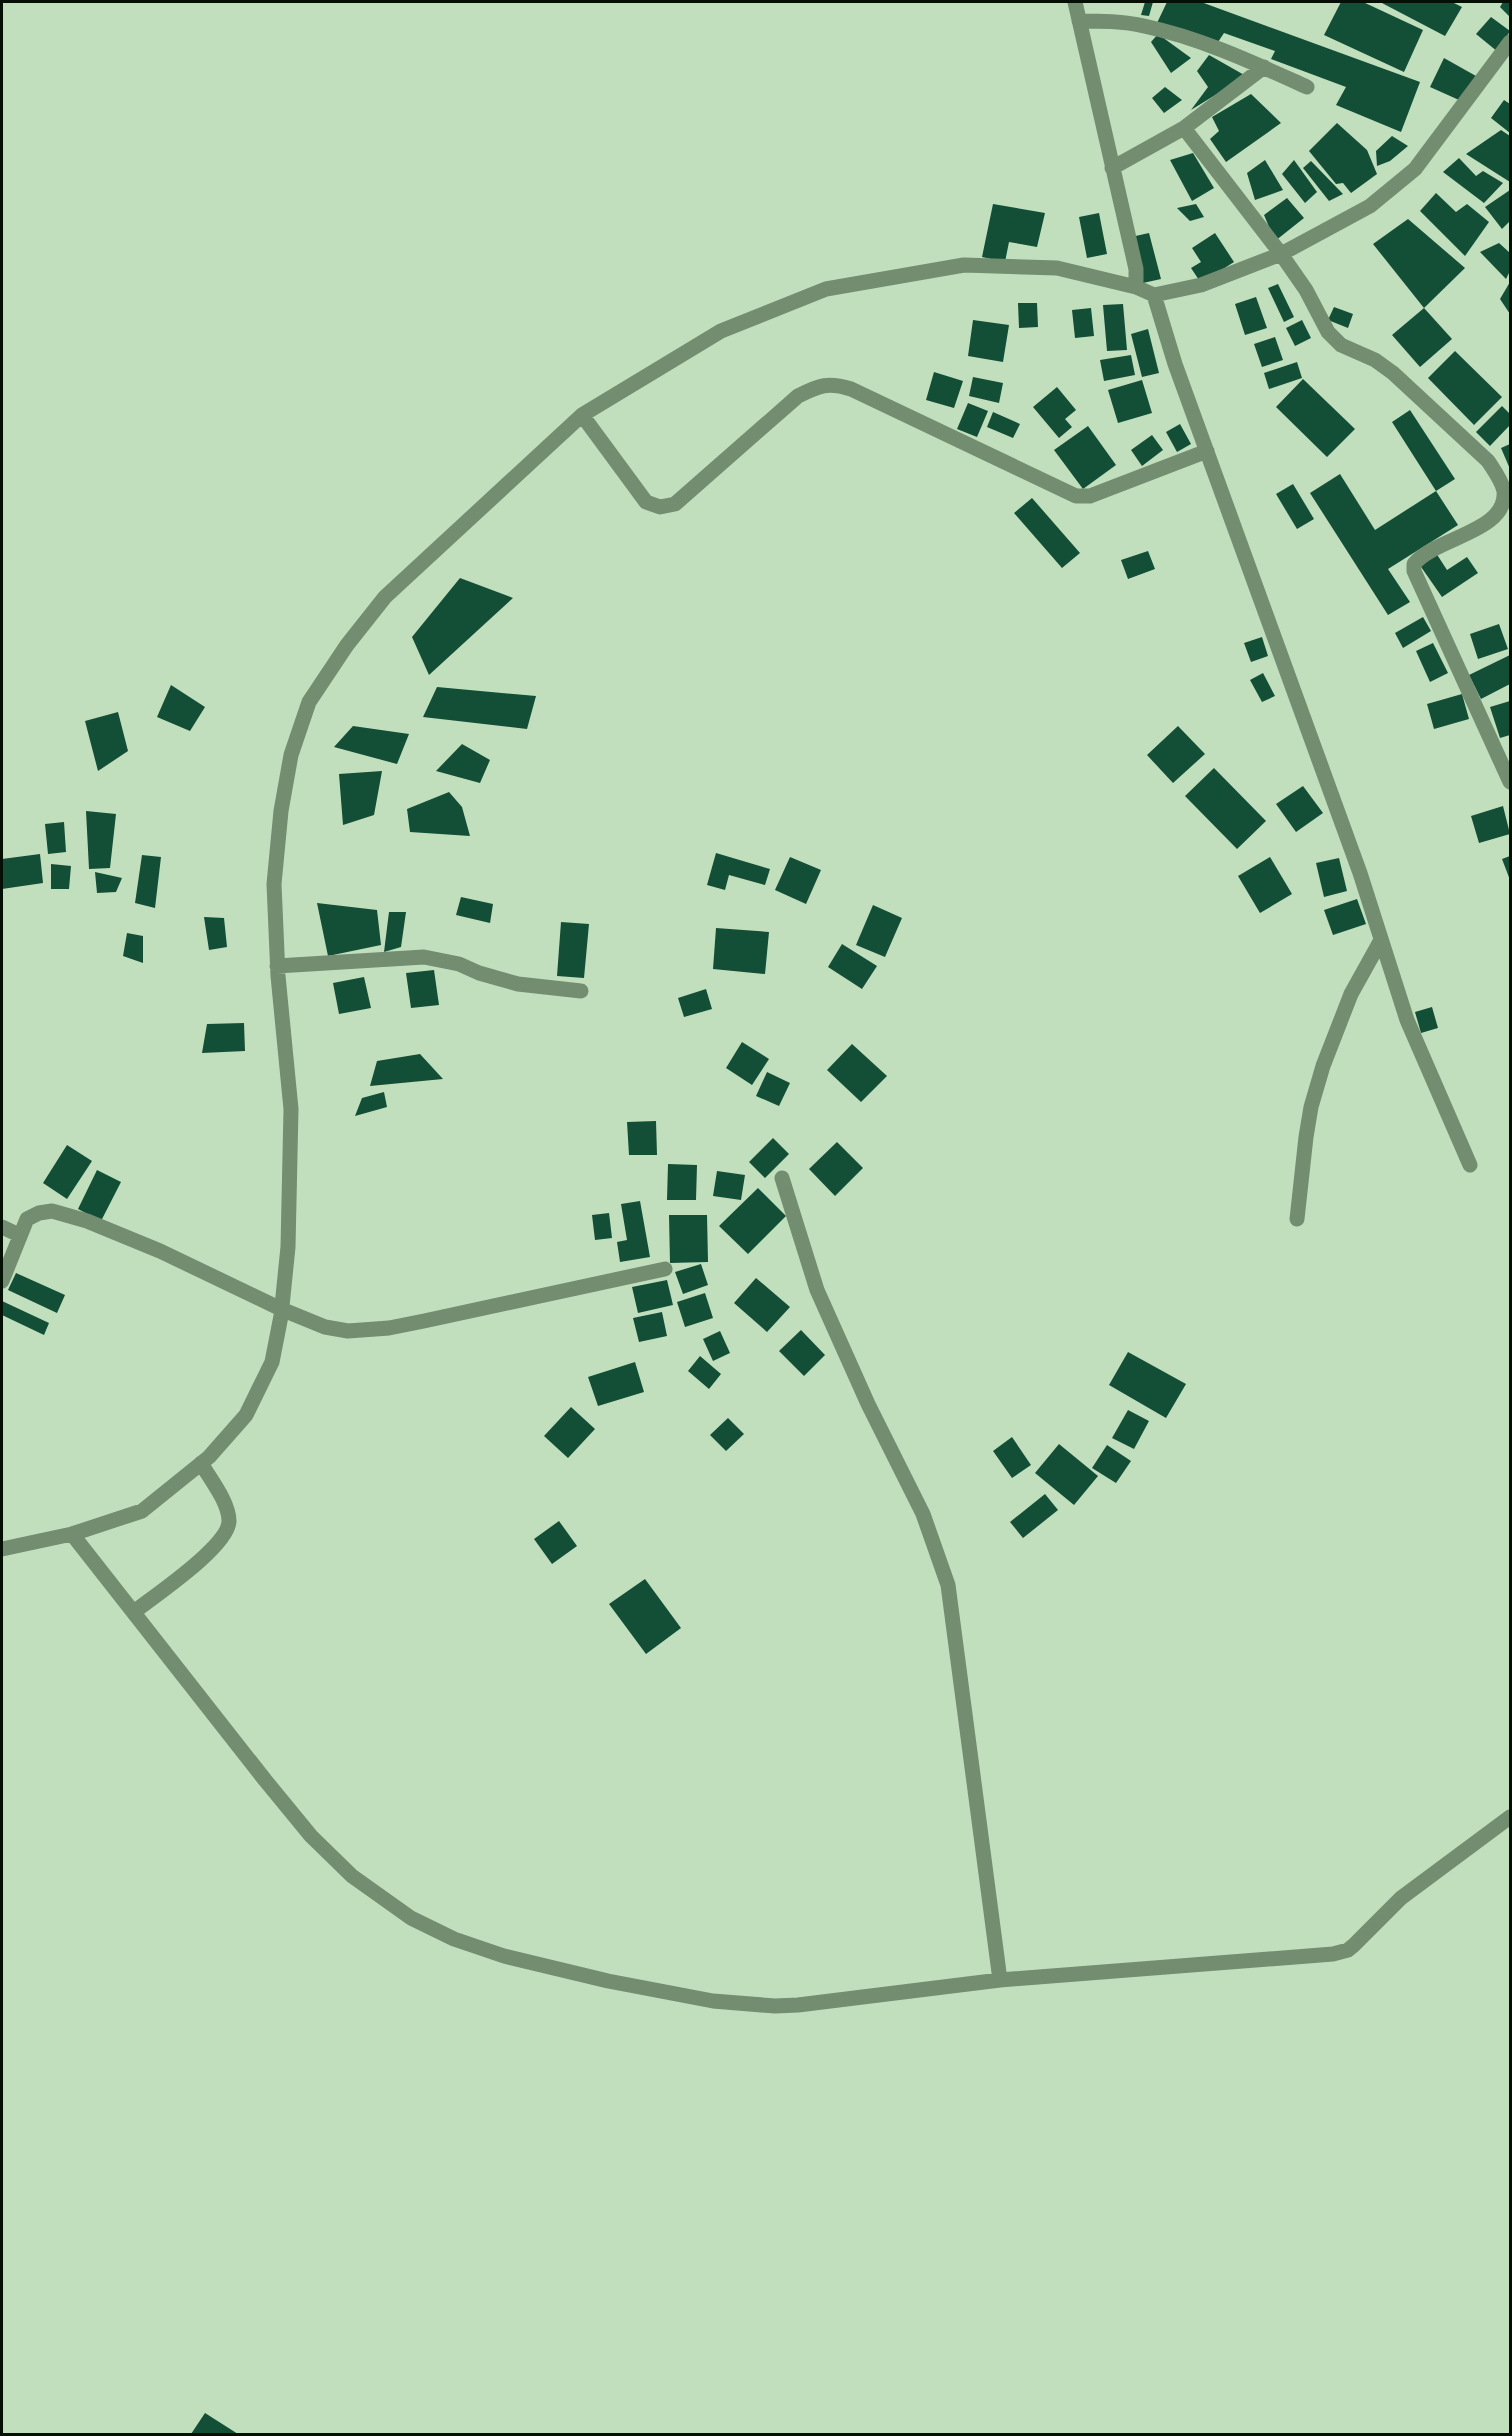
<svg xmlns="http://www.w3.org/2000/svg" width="1512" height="2436" viewBox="0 0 1512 2436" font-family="Lora,serif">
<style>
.building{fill:#134e36}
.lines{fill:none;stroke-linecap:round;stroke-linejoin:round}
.minor{stroke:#728d6f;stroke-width:15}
</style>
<rect width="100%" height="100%" fill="#c1dfbd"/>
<path class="building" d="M1145,2H1153L1149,16L1141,15Z
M1167,2H1201L1420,82L1401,132L1336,105L1346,87L1271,59L1275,51L1224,33L1218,42L1157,23Z
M1341,2H1363L1423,30L1404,72L1324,35Z
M1380,2H1452L1462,7L1445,36Z
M1503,2H1510V17L1500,7Z
M1491,17L1510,31L1498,52L1476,34Z
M1158,34L1191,58L1171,73L1151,42Z
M1209,55L1246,76L1191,110L1208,87L1197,71Z
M1444,58L1476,76L1459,100L1430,87Z
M1165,87L1182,100L1164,113L1152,98Z
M1251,94L1281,123L1226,162L1210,139L1219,131L1212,117Z
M1504,100L1510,104V133L1491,118Z
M1337,123L1367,150L1377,174L1351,193L1343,183L1336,184L1309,151Z
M1501,130L1510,136V182L1466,154Z
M1392,136L1408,146L1390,161L1377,166L1376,151Z
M1193,153L1214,188L1192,201L1170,160Z
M1459,158L1476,176L1483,171L1503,183L1484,203L1443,172Z
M1265,160L1283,190L1255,200L1247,173Z
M1294,160L1317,192L1305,203L1282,174Z
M1311,161L1343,194L1329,201L1303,168Z
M1510,190V221L1502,229L1485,207Z
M1436,193L1456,212L1467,204L1489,222L1465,256L1420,211Z
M1287,198L1304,218L1275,241L1264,215Z
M993,204L1045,213L1037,247L1009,242L1005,262L982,257Z
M1196,204L1204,217L1190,221L1177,208Z
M1099,213L1107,254L1087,258L1079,217Z
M1408,219L1465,268L1424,308L1373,244Z
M1149,233L1161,279L1143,283L1131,237Z
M1215,233L1234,262L1201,283L1191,268L1201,262L1192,248Z
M1499,243L1510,253V271L1506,279L1480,252Z
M1510,282V314L1500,299Z
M1278,284L1294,317L1284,322L1268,288Z
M1256,297L1267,328L1245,335L1235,304Z
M1018,303H1037L1038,327L1019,328Z
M1123,304L1127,350L1107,351L1103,305Z
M1334,307L1353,314L1348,328L1328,320Z
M1091,308L1094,336L1075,338L1072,310Z
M1424,308L1452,339L1420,367L1392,335Z
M973,320L1009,325L1003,362L968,356Z
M1302,320L1311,338L1295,346L1286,328Z
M1148,329L1159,373L1142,377L1131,334Z
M1275,337L1283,360L1262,367L1254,344Z
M1455,351L1502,397L1474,425L1428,378Z
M1131,355L1135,375L1104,381L1100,360Z
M1297,362L1302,378L1269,389L1264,373Z
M934,372L963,381L954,408L926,400Z
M973,377L1003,383L999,403L969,396Z
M1303,379L1355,429L1327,457L1276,407Z
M1142,380L1152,413L1118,423L1108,390Z
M1057,387L1076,410L1065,419L1072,427L1059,438L1033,407Z
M968,403L988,411L977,437L957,429Z
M1502,406L1510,414V425L1490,446L1476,432Z
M1410,410L1455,479L1436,491L1392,422Z
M993,412L1020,424L1013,438L987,427Z
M1180,424L1191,444L1177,452L1166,432Z
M1088,426L1116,465L1083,489L1054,450Z
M1152,435L1163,450L1142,466L1131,450Z
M1510,444V469L1501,448Z
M1340,474L1375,530L1436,491L1458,525L1388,569L1410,602L1388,615L1310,493Z
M1293,484L1314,519L1297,529L1276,494Z
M1032,498L1080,553L1062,568L1014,513Z
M1148,551L1155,569L1128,579L1121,560Z
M1436,553L1447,570L1467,557L1478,573L1442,597L1419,564Z
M460,578L513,598L429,675L412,637Z
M1423,617L1431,631L1403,648L1395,633Z
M1499,624L1508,649L1478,659L1470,634Z
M1262,637L1268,656L1251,662L1244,643Z
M1433,643L1448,673L1430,682L1416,651Z
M1510,655V684L1481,699L1469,675Z
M1263,673L1275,696L1262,702L1250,680Z
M171,685L205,707L190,731L157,717Z
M437,687L536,696L527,729L423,717Z
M1462,694L1469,719L1434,729L1427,704Z
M1510,701V735L1500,738L1490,707Z
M118,712L128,751L98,771L85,721Z
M353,726L409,734L397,764L334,747Z
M1178,726L1205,754L1173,783L1147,755Z
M462,744L490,760L480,783L436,771Z
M1214,768L1266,821L1237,849L1185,796Z
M382,771L374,815L343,825L339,774Z
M1303,786L1323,813L1296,832L1276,804Z
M449,792L462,807L470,836L410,832L407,809Z
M1503,806L1510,834L1479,843L1471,816Z
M86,811L116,814L110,868L89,869Z
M64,822L66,852L48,854L45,824Z
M716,853L770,869L765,885L729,875L725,890L707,885Z
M40,854L43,883L2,889V859Z
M142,855L161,857L155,908L135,903Z
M1510,856V880L1502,859Z
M790,857L821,870L806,904L775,890Z
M1270,857L1292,894L1260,913L1238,876Z
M1339,858L1347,891L1324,897L1316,863Z
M51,864L71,866L69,889H51Z
M95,872L122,878L116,892L97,893Z
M461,897L493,904L490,923L456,915Z
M1357,899L1366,924L1333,935L1324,910Z
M317,903L377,910L381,945L328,956Z
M873,905L902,918L885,957L856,945Z
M389,912H406L401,947L384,952Z
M204,917L224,918L227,947L209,950Z
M561,922L589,924L584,978L557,976Z
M716,928L769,932L765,974L713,969Z
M127,933L143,936V963L123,956Z
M842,944L877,966L862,989L828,967Z
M434,970L439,1005L411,1008L406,973Z
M364,977L371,1008L339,1014L333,983Z
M706,989L712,1009L684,1017L678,998Z
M1432,1007L1438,1028L1421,1033L1415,1012Z
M244,1023L245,1051L202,1053L207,1024Z
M742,1042L769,1059L752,1085L726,1068Z
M852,1044L887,1076L861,1102L827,1070Z
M420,1054L443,1079L370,1086L377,1061Z
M767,1072L790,1083L779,1106L756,1096Z
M384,1092L387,1107L355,1116L362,1098Z
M656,1121L657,1155H629L627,1122Z
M773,1138L789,1154L765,1178L749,1162Z
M837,1142L863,1168L835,1196L809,1169Z
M67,1145L92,1161L67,1199L43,1183Z
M668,1164L697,1165L696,1200H667Z
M97,1170L121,1182L101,1221L78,1209Z
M717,1171L745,1175L741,1200L713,1196Z
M758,1188L786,1216L748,1254L719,1226Z
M640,1201L650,1257L620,1262L617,1242L627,1240L621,1204Z
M609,1213L612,1238L595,1240L592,1215Z
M669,1215H707L708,1262L670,1263Z
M701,1264L708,1285L683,1294L675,1272Z
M16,1273L65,1295L57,1313L8,1290Z
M756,1278L790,1307L767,1332L734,1303Z
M667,1280L673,1305L638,1313L632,1287Z
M705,1293L713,1318L685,1327L677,1302Z
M2,1301L49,1323L44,1335L2,1315Z
M662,1312L667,1336L639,1342L633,1318Z
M801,1330L825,1355L804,1376L779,1351Z
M720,1331L730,1353L713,1361L703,1339Z
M1128,1352L1186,1384L1166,1418L1109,1385Z
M700,1356L721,1374L709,1389L688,1371Z
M635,1362L644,1392L598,1406L588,1377Z
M571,1407L595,1429L568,1458L544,1436Z
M1128,1410L1149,1421L1134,1449L1112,1438Z
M728,1418L744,1434L726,1451L710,1435Z
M1012,1437L1031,1465L1012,1478L993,1451Z
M1059,1444L1098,1476L1074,1505L1035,1473Z
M1107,1445L1131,1461L1116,1483L1092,1468Z
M1045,1494L1058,1510L1023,1538L1010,1522Z
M559,1521L577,1546L552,1564L534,1539Z
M645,1579L681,1628L646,1654L609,1604Z
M205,2413L238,2434H191Z"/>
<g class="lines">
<path class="minor" d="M1075,2L1136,269V287
M1079,21C1101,21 1123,21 1144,26C1201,38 1254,63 1307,87
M1184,128L1281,254L1306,290L1328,332L1341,345L1375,360L1393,373L1488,461C1494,470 1502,481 1504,491C1508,532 1436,537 1414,564V571L1510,782
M1112,168L1184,128L1264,67
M1154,295L1175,364L1360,873L1407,1020L1470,1165
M582,415L646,502L660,507L675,504L798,396C820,385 828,382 851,389L1076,496H1090L1207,451
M277,966L424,957L459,964L479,973L518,984L581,991
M782,1178L817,1290L868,1404L923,1514L948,1585L1000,1980
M1297,1219L1306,1137L1311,1107L1323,1066L1351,994L1381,940
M2,1227L19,1235
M2,1281L27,1219L39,1213L52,1211L87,1221L160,1251L281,1309L325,1327L348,1331L389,1328L424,1321L665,1269
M72,1534L265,1780L311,1836L352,1876L411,1918L454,1939L504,1956L608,1981L713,2001L775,2006L798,2005L1000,1980L1333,1954L1348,1950L1354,1945L1401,1898L1510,1817
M2,1549L72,1534L142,1511L209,1457L246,1415L272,1362L281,1316L288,1247L291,1109L278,976L274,884L281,811L291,755L309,702L347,645L385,597L582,415L721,331L826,289L964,265L1057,268L1136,287L1154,295L1201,285L1281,254L1370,206L1415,169L1510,42
M134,1612C154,1596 229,1546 229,1521C229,1502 210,1479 201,1463"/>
</g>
<rect width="1512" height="2436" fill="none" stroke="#060f05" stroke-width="6"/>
</svg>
